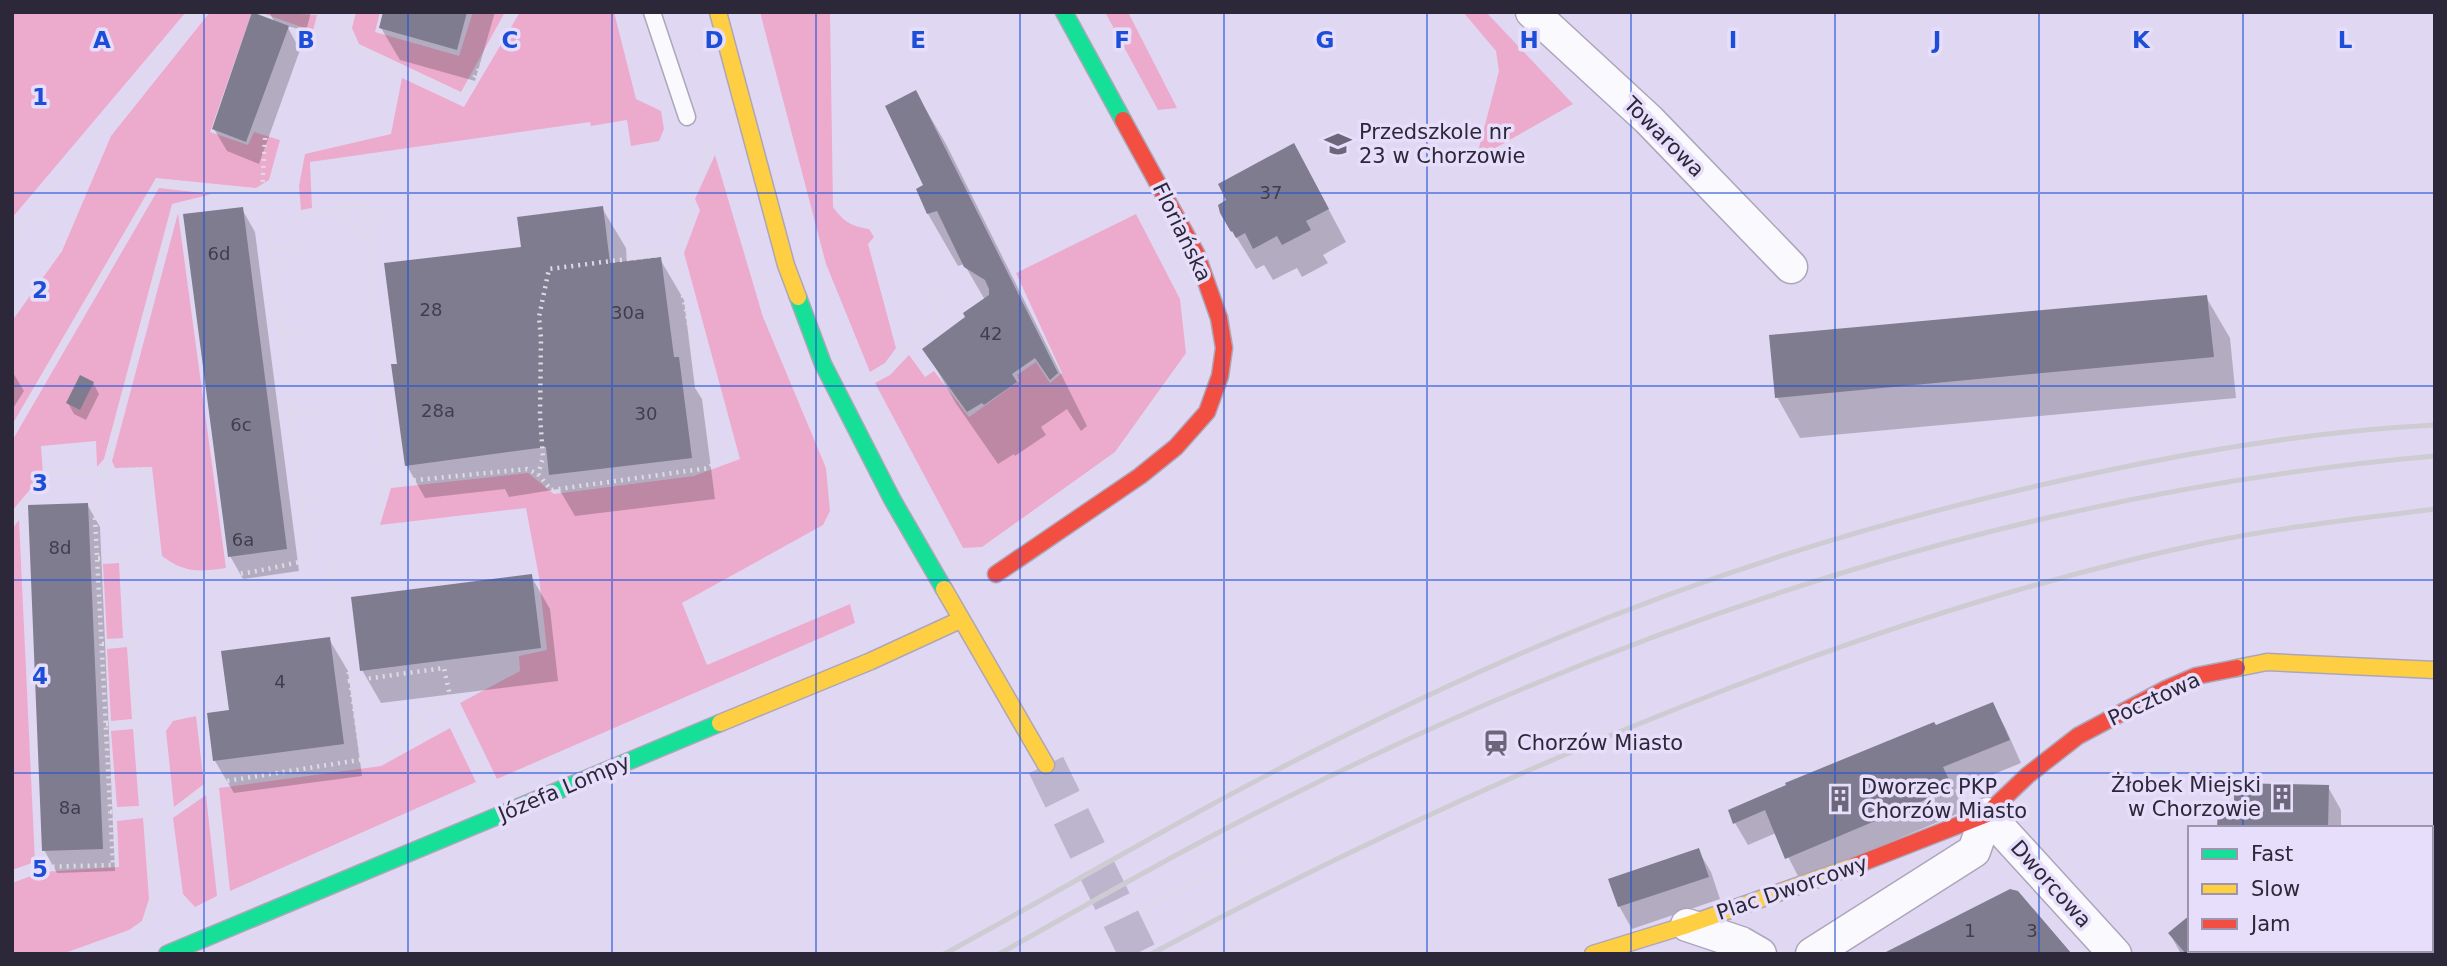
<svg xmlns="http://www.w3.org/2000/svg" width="2447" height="966" viewBox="0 0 2447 966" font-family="'DejaVu Sans',sans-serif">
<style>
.green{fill:#ecabcc}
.shadow{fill:#0003}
.building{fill:#7f7c8f}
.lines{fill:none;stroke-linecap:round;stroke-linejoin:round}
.secondary-tunnel{stroke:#bcb5cd;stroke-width:38;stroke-dasharray:38 19;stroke-linecap:butt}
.lane-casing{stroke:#ada6ba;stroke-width:19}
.street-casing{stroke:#ada6ba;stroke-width:35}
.fast-casing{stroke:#ada6ba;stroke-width:19}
.slow-casing{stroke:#ada6ba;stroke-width:19}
.jam-casing{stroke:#ada6ba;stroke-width:19}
.path{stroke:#dddbe3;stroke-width:4.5;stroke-dasharray:2 5;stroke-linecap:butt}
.lane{stroke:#faf9fd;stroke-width:16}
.street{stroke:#faf9fd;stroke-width:32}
.fast{stroke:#16e098;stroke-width:16}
.slow{stroke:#ffcf43;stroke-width:16}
.jam{stroke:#f24e42;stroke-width:16}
.rail{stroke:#ceccd3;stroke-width:5}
.grid{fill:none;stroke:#1d4ed8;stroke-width:2;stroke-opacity:0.55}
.labels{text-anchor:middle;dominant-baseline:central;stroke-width:7;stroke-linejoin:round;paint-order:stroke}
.number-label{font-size:18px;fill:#423d4e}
.poi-label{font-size:21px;fill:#2d2839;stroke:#e6defb;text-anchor:start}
.street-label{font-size:21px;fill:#2d2839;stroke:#e6defb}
.grid-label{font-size:23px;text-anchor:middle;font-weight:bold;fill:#1d4ed8;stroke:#e6defb;stroke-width:7;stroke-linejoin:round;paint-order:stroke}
</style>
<rect width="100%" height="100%" fill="#e0d8f2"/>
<path class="green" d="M12,12H186L12,218Z
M210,12H252L210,132L248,145L254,132L280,140L269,180L256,188L156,178L12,425V321L62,251L111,136Z
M259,12L317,15L313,31Z
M356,12H380L375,32L459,56L473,12H505L461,92L359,44L352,28Z
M520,12H614L636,99L661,111L664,129L659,141L631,146L627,120L591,126L590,122L310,162L312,208L301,210L299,186L305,154L391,134L402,78L464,107Z
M760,12H830L833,207C844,222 851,226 869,229L874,237L868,244L896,348L885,363L870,372L826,264Z
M1105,12H1128L1177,108L1158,110Z
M1463,12H1486L1573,104L1476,159L1499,71L1496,51Z
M715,155L763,317L826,468L830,511L823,525L682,603L707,665L850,604L855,623L497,779L460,703L520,671L519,656L547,650L539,577L526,508L380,525L391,488L528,473L554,494L694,476L740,459L684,253L700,210L695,199Z
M159,188L212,194L172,204L104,459L97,467L96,441L41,446L43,474L12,511V441Z
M178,213L226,568C198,572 185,573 162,556L152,467L115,468L112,461Z
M1136,214L1180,299L1186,353L1115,452L982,547L963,548L875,383L890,375L909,355L925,377L934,371L969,417L1019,381L1017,375L1036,362L1050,383L1062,373L1016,273Z
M19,520L35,862L12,870V529Z
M119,563L123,638L107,639L103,564Z
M127,647L132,719L111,721L107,649Z
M196,716L204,784L174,807L166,731L173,721Z
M450,728L476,782L230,891L219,788L381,766Z
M133,729L139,806L117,807L111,731Z
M206,795L217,896L195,907L183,894L173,818Z
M143,818L149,899L142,921L129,930L62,954H12V883L42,872L119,867L117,821Z"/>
<path class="shadow" d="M269,12H311L306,31L287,26L300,50L259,164L227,151L214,129L275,23Z
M385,12H495L475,81L400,60L381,28Z
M916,92L946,144L1087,426L1081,431L1067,409L1041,427L1046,435L1015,456L1014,454L998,464L955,402L925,349L967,317L985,300L964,264L958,266L928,214L918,190L925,186Z
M1312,178L1346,242L1323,255L1328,263L1302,277L1297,268L1273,280L1264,265L1256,269L1221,212Z
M602,208L626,248L627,263L660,259L684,300L695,388L702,399L715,499L575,516L559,489L509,497L505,489L425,498L407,466L399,365L523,249Z
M242,209L255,232L299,571L243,579L230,556Z
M2206,297L2230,338L2236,398L1800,438L1777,397Z
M12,371L24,391L12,410Z
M93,383L99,394L86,420L74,414L68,403Z
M87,504L100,527L115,871L57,873L44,850Z
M531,576L550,609L558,681L381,703L362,670Z
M329,639L348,671L362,776L234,793L215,761L231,712Z
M1992,704L2005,727L2021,763L1955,790L1964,811L1800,880L1776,833L1748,845L1735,823L1935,727Z
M2328,787L2341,810V828H2219L2236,811Z
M1698,850L1711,872L1720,899L1632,929L1619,906Z
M2435,901V954H2412L2409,950H2431V904Z
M2170,934L2190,950H2285L2284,954H2181Z"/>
<path class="building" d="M252,12L289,26L246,142L212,129Z
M383,12H467L457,50L379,28Z
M916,90L1058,373L1050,380L1035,358L1012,374L1017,382L984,405L982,403L967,412L922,349L965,317L963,313L989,295V289L985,280L964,267L937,211L927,214L916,189L923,185L885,106Z
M1294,143L1329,209L1306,221L1311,230L1282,245L1277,236L1253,249L1245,233L1236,238L1232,231L1231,232L1220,213L1218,205L1226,200L1218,184Z
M603,206L610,263L661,257L674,357H679L692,458L549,475L546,447L405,466L391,364H397L384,263L521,247L517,217Z
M243,207L287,549L228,557L183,214Z
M2207,295L2214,357L1775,398L1769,335Z
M80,375L94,382L80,410L66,403Z
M88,503L103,849L42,851L28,505Z
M532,574L541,648L360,671L351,597Z
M330,637L344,744L213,761L207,713L229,710L221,651Z
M1993,702L2010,740L1943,767L1953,788L1785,859L1765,810L1733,824L1728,810L1786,785L1785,783L1934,722L1936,725Z
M2234,783L2329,785L2328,828H2217L2218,808L2234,810Z
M1699,848L1709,877L1618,907L1608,879Z
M2010,889L2018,891L2072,954H1882Z
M2435,900V940L2431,943V903Z
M2190,915V950H2272V954H2186L2168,933Z"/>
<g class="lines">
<path class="secondary-tunnel" d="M1046,765L1138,954"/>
<g class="lane-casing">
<path id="lane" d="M652,12L687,117"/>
</g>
<g class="street-casing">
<path id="street" d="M1532,12L1649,120L1791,267
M1687,925L1741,943L1760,954
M1812,954L1974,851L1987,814L2115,954"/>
</g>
<g class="fast-casing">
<path id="fast" d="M1064,12L1123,120
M798,297L823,364L892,499L944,589
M167,954L720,723"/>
</g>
<g class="slow-casing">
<path id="slow" d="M718,12L786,265L798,297
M944,589L1046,765
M2237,668L2267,662L2435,670
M720,723L871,661L960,620
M1593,954L1687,925L1854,866"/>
</g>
<g class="jam-casing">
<path id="jam" d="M996,574L1140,476L1176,447L1207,412L1220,376L1224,348L1219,318L1196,253L1123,120
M1854,866L1987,814L2028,775L2078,736L2166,689L2196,676L2237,668"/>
</g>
<path class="path" d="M347,29L356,47L463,97L512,12
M265,138L262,193L270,250
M330,210L368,238
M300,213L366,205L386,483L373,529
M678,232L710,148L714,146
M12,238L198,12
M678,242C689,232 695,214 691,200
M282,336L270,250L295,248
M871,377L885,371L941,314L927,300
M291,416L282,336L305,334
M12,431L156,184L262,193L287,191
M52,473L145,469C147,494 145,522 151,545C164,600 271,567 309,560L301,501L325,499
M386,483L527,469L538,474L551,490L709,468L717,459L674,253L549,269L539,317L541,338L540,415L543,458L538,474
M301,501L291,416L315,414
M12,519L30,495
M98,558L136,556
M333,568L350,681
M145,640L130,642L154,903L147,920
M102,644L130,642
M106,724H137
M406,740L396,720L410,713L420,732
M362,759L350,681L444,668L450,696L413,717
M214,783L224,890
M110,812L172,811L214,783L378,757L453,713L488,781
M12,876L42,867L113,865L95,518L99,489L174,209L240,191
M1141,910L1249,855"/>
<use href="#lane" class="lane"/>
<use href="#street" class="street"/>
<use href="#fast" class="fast"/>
<use href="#slow" class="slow"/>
<use href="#jam" class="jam"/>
<path class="rail" d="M944,954C1071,885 1195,810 1324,746C1398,709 1474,673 1550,641C1722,569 1904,514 2086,475C2200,450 2317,431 2435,425
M999,954C1099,898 1201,839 1304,789C1658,613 2040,490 2435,456
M1151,954C1325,861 1503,777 1686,705C1854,638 2027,581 2204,543C2280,527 2358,519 2435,509"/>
</g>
<path class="grid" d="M204,12V954M408,12V954M612,12V954M816,12V954M1020,12V954M1224,12V954M1427,12V954M1631,12V954M1835,12V954M2039,12V954M2243,12V828M12,193H2435M12,386H2435M12,580H2435M12,773H2435M2243,950V954"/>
<defs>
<g id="school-bare" transform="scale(2.1)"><path d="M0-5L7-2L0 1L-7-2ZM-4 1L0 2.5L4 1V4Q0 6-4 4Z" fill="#6c667a" stroke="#e6defb" stroke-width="2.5" paint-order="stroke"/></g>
<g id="station-bare" transform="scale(2.1)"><path d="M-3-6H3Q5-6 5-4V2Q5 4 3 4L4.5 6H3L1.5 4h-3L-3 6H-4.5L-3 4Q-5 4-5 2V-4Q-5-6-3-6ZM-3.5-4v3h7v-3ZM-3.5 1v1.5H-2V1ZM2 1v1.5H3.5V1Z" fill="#6c667a" stroke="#e6defb" stroke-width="2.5" paint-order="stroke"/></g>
<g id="building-bare" transform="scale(2.1)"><path d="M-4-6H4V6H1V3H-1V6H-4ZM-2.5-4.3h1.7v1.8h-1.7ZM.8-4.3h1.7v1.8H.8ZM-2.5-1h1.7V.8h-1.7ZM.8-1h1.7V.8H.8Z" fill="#6c667a" stroke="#e6defb" stroke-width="2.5" paint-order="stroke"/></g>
</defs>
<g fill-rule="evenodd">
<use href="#school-bare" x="1338" y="144"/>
<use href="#station-bare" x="1496" y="743"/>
<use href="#building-bare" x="2282" y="797"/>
<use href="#building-bare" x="1840" y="799"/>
</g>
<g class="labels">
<g class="number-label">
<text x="1271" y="192">37</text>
<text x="219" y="253">6d</text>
<text x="431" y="309">28</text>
<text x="628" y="312">30a</text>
<text x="991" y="333">42</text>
<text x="438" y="410">28a</text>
<text x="646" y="413">30</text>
<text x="241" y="424">6c</text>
<text x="243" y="539">6a</text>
<text x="60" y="547">8d</text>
<text x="280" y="681">4</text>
<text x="70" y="807">8a</text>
<text x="1970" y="930">1</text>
<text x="2032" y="930">3</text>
</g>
<g class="poi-label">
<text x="1359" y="132">Przedszkole nr<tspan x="1359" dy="24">23 w Chorzowie</tspan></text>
<text x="1517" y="743">Chorzów Miasto</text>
<text x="2261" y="785" text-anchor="end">Żłobek Miejski<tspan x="2261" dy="24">w Chorzowie</tspan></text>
<text x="1861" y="787">Dworzec PKP<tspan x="1861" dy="24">Chorzów Miasto</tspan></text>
</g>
<g class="street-label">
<text transform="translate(1664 137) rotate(45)">Towarowa</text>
<text transform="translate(1182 232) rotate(64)">Floriańska</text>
<text transform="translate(2154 699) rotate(-25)">Pocztowa</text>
<text transform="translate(564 788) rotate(-23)">Józefa Lompy</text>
<text transform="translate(2051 884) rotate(48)">Dworcowa</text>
<text transform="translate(1792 888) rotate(-19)">Plac Dworcowy</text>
</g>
</g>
<g class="grid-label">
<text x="102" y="48">A</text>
<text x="306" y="48">B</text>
<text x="510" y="48">C</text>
<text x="714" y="48">D</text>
<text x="918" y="48">E</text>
<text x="1122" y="48">F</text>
<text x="1325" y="48">G</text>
<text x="1529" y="48">H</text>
<text x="1733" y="48">I</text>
<text x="1937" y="48">J</text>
<text x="2141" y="48">K</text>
<text x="2345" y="48">L</text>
<text x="40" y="105">1</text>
<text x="40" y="298">2</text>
<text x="40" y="491">3</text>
<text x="40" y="684">4</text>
<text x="40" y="877">5</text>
</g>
<rect width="2447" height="966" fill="none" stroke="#2d2839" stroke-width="28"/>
<rect x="2188" y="826" width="245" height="126" fill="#e6defb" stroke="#9c95ad" stroke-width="2"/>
<rect x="2202" y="849" width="35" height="10" fill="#16e098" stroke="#9c95ad" stroke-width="2"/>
<text x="2251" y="861" font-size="21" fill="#2d2839">Fast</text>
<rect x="2202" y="884" width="35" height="10" fill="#ffcf43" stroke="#9c95ad" stroke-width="2"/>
<text x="2251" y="896" font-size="21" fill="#2d2839">Slow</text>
<rect x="2202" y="919" width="35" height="10" fill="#f24e42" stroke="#9c95ad" stroke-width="2"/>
<text x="2251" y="931" font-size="21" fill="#2d2839">Jam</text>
</svg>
